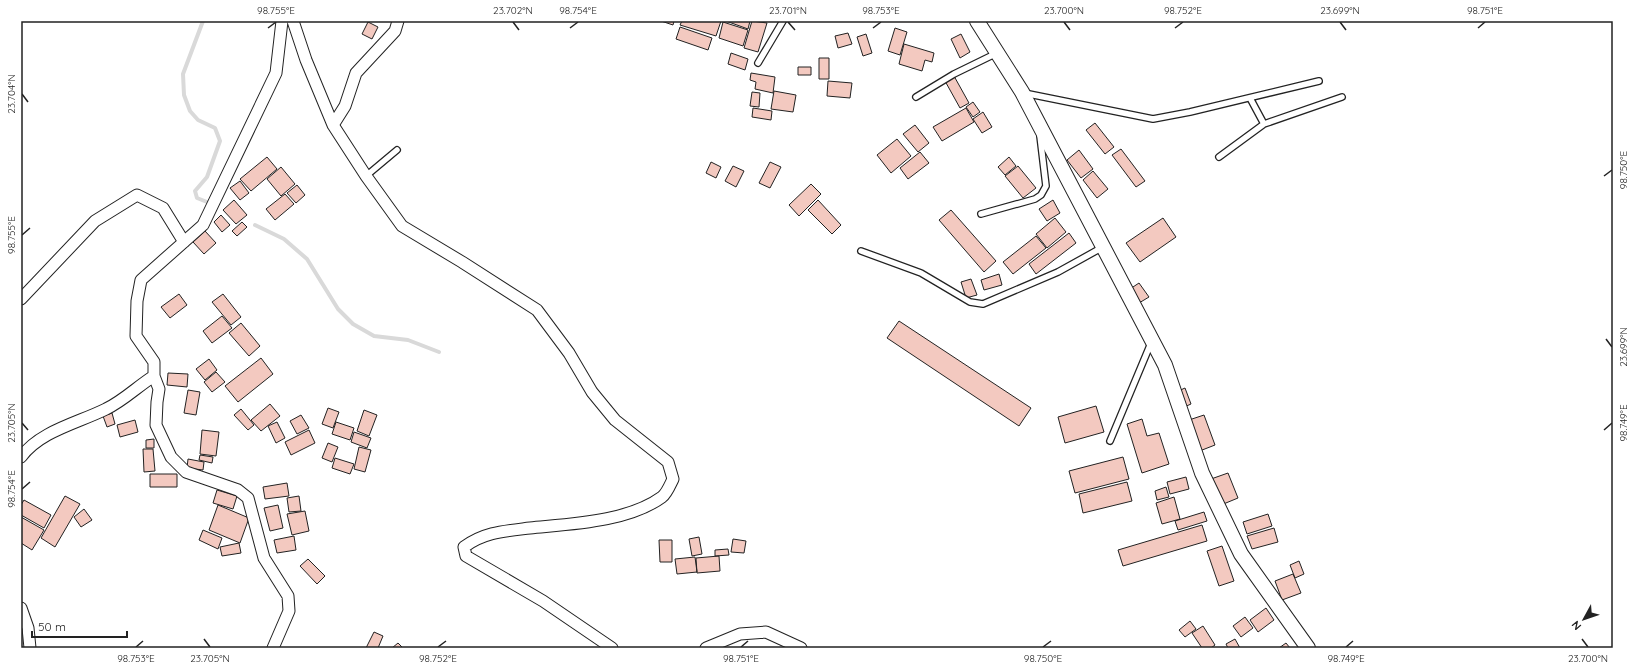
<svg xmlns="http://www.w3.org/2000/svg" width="1634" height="669" font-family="Quicksand,sans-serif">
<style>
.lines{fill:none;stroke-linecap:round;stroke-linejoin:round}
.stream{stroke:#d9d9d9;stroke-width:4}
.building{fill:#f3c9c0;stroke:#222}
.service-casing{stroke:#222;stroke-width:8}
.minor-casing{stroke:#222;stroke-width:13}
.tertiary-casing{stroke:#222;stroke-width:16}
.service{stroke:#fff;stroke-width:5.5}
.minor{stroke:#fff;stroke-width:11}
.tertiary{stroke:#fff;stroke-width:14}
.ticks{fill:none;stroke:#222;stroke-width:1.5}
.neatline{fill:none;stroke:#222;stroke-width:1.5}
.ticks-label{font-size:10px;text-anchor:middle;fill:#222}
</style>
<rect width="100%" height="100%" fill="#fff"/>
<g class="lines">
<!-- stream -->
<path class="stream" d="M203,21L183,74L184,95L190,111L198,120L215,128L220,141L207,177L195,191L197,198L207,202
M255,225L284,239L307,259L338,309L353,324L374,336L408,340L439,352"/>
</g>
<!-- building -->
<path class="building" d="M661,21H674L673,25Z
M682,21H721L716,36L680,25Z
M726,21H750L748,29Z
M752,21L767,23L758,52L744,48Z
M368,22L378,27L372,39L362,34Z
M723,22L748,30L743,46L719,38Z
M680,27L712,38L708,50L676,39Z
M895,28L907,32L900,55L888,51Z
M848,33L852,44L838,48L835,36Z
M866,34L872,53L863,56L857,37Z
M961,34L970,52L960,58L951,39Z
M904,44L934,53L932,62L925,60L922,71L899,64Z
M731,53L748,59L745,70L728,64Z
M819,58H829V79H819Z
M798,67H811V75H798Z
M751,73L775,77L773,93L755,89L756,82L750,80Z
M954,76L969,103L960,108L945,81Z
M828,81L852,83L850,98L827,96Z
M774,91L796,95L793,112L771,109Z
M752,92L760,93L759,107L750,106Z
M973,102L980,112L973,117L966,107Z
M753,108L772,111L771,120L752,117Z
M966,108L974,122L942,141L933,127Z
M983,112L992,127L982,133L973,119Z
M1095,123L1114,147L1105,154L1086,130Z
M915,125L929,143L918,152L903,134Z
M897,139L911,156L891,173L877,155Z
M1121,149L1145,181L1136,187L1112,155Z
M1079,150L1093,169L1081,178L1067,160Z
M920,152L929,163L908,179L900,168Z
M267,157L277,169L251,191L240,179Z
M1009,157L1016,166L1005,175L998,167Z
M711,162L721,167L716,178L706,173Z
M770,162L781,167L770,188L759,183Z
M733,166L744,171L736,187L725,181Z
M1018,166L1036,188L1023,198L1005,176Z
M281,167L295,184L281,196L267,179Z
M1093,171L1108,189L1097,198L1083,180Z
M240,181L249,193L240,200L230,188Z
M811,184L821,194L799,216L789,205Z
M297,185L305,195L296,203L287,193Z
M285,194L294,204L275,220L266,209Z
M234,200L247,215L236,224L223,210Z
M818,200L841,225L832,234L808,210Z
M1053,200L1060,213L1047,221L1039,209Z
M951,210L996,261L984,272L939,220Z
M221,215L230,225L222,232L214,222Z
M1055,218L1066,232L1047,248L1036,234Z
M1163,218L1176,237L1140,262L1126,243Z
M242,222L247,227L237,236L232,231Z
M205,231L216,243L204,254L193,242Z
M1069,233L1076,243L1036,274L1029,264Z
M1036,236L1046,248L1013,274L1003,262Z
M999,274L1002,285L984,290L981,280Z
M971,279L977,295L966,298L961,282Z
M1139,283L1149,297L1139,303L1130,289Z
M179,294L187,305L170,318L161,307Z
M223,294L241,317L231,325L212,302Z
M222,316L232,328L212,343L203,331Z
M899,321L1031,408L1019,426L887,338Z
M241,323L260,346L249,356L229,333Z
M261,358L273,374L238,402L225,386Z
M209,359L217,370L205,380L196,369Z
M216,372L225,382L212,392L204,382Z
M168,373L188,374L187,387L167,385Z
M1185,388L1191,404L1182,408L1176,392Z
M188,390L200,392L196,415L184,413Z
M270,404L280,416L261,431L251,420Z
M1096,406L1104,432L1065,443L1058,417Z
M328,408L339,412L333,428L322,424Z
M241,409L254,425L248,430L234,415Z
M364,410L377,415L369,436L357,431Z
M112,413L115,424L107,427L103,416Z
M301,415L309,428L297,434L290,421Z
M1204,415L1215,445L1197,452L1186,421Z
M1142,419L1147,436L1159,433L1169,464L1142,473L1127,424Z
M135,420L138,432L120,437L117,425Z
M277,422L285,438L276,443L268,426Z
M336,422L354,428L350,440L332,434Z
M202,430L219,432L216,456L200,454Z
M309,430L315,443L291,455L285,442Z
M354,432L371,438L367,448L351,442Z
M154,439V448H146V440Z
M328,443L338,447L332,462L322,458Z
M359,447L371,450L365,472L354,469Z
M143,449H153L155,471L144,472Z
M200,455L213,457L212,463L199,460Z
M1123,457L1129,479L1075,493L1069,471Z
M335,458L354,464L350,474L332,468Z
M188,459L204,462L203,470L187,468Z
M1228,473L1238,498L1221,505L1211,479Z
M150,474H177V487H150Z
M1186,477L1189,489L1170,494L1167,482Z
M1127,482L1132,501L1083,513L1079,494Z
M287,483L289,496L265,499L263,487Z
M1166,487L1169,497L1157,500L1155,491Z
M217,490L237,496L233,509L213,503Z
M65,496L80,504L55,547L41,538Z
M299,496L301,511L289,512L287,498Z
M1174,497L1180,519L1162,524L1156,503Z
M24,500L51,515L44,528L21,515V505Z
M218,505L249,518L240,543L209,530Z
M278,505L283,528L270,531L264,508Z
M84,509L92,520L81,527L74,517Z
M305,511L309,531L292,535L287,514Z
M1204,512L1207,521L1178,530L1175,521Z
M1268,514L1272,526L1247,534L1243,522Z
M21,517L44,530L32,550L21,543Z
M1202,525L1207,541L1123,566L1118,550Z
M1274,528L1278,542L1252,549L1247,536Z
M203,530L222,538L218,549L199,540Z
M294,536L296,550L277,553L274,540Z
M699,537L702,554L692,556L689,539Z
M733,539L746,541L744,553L731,552Z
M659,540H672V562H660Z
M239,543L241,553L222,556L220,547Z
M1222,546L1234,581L1219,586L1207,551Z
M728,549L729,555L715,556V550Z
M719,556L720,571L697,573L696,558Z
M695,557L697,572L677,574L675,559Z
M308,559L325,576L317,584L300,566Z
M1299,561L1304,574L1295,578L1290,565Z
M1293,574L1301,593L1282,600L1275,581Z
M1266,608L1274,620L1258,632L1250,620Z
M1245,617L1253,628L1241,637L1233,626Z
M1190,621L1196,629L1185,637L1179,630Z
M1203,626L1215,645L1211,648H1202L1192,633Z
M374,632L383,636L378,648H366Z
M1235,639L1240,648H1228L1226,644Z
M398,643L403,648H392Z
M1286,643L1290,648H1279Z"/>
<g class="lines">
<!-- service casing -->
<g class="service-casing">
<path id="service" d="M758,63L783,21
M1024,93L1153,119L1190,112L1319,81
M916,97L954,74L997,53
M1250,98L1264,124
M1219,157L1264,124L1342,97
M366,176L397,150
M981,214L1035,199L1041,195L1046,186L1040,136
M861,251L921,273L970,302L983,304L1058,272L1103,247
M1110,441L1151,343"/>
</g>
<!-- minor casing -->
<g class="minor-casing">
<path id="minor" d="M293,21L306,60L333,125L366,176L402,226L462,262L537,310L569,353L592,392L615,420L668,462L673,479C670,485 667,493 662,497C628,522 570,524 530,528C505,531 484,532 464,547L466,556L543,601L612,648
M333,125L345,106L356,73L395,31L398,21
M21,299L95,221L137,195L163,208L184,242
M154,376L159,389L157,402L156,425L171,457L186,472L238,490L248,498L264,558L288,596L289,611L273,648
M21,457C40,431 78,423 106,409C123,401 138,386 154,376V362L136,336L137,301L141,280L203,225L276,73L282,21
M21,608L28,628L30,648
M706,648L740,634L766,632L801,648"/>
</g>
<!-- tertiary casing -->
<g class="tertiary-casing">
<path id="tertiary" d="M977,21L1022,92L1165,365L1202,473L1241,554L1308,648"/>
</g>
<!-- service -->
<use href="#service" class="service"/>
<!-- minor -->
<use href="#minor" class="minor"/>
<!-- tertiary -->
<use href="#tertiary" class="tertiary"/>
</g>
<!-- ticks -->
<path class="ticks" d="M513,22L519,30M788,22L795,30M1064,22L1070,30M1340,22L1346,30M268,28L276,22M570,28L578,22M873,28L881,22M1175,28L1183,22M1478,28L1485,22M22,94L28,102M1604,176L1612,170M22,235L30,228M1606,339L1612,347M22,423L28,430M1604,430L1612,423M22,489L30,482M204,639L210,647M1582,639L1588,647M136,647L143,641M438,647L446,641M741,647L748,641M1043,647L1051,641M1346,647L1353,641"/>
<!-- border -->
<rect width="1634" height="669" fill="none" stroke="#ffffff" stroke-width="44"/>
<!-- north arrow -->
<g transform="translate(1584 619) rotate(230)" stroke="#ffffff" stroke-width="3" paint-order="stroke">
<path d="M0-3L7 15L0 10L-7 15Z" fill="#222222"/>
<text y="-6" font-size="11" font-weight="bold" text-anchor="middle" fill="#222222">N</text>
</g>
<!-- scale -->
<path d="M32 631v6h95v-6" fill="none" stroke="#222222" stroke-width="2"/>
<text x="38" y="631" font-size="12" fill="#222222" stroke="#ffffff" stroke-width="3" paint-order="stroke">50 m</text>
<rect x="22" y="22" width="1590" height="625" class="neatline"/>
<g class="ticks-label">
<text x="276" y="14">98.755°E</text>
<text x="513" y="14">23.702°N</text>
<text x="578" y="14">98.754°E</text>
<text x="788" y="14">23.701°N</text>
<text x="881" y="14">98.753°E</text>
<text x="1064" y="14">23.700°N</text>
<text x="1183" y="14">98.752°E</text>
<text x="1340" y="14">23.699°N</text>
<text x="1485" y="14">98.751°E</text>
<text transform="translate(11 94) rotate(-90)" y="4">23.704°N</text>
<text transform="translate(1623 170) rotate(-90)" y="4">98.750°E</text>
<text transform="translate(11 235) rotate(-90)" y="4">98.755°E</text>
<text transform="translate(1623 347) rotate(-90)" y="4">23.699°N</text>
<text transform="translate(11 423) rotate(-90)" y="4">23.705°N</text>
<text transform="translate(1623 423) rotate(-90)" y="4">98.749°E</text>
<text transform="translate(11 489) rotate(-90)" y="4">98.754°E</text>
<text x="136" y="662">98.753°E</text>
<text x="210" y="662">23.705°N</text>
<text x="438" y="662">98.752°E</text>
<text x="741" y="662">98.751°E</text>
<text x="1043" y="662">98.750°E</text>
<text x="1346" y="662">98.749°E</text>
<text x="1588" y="662">23.700°N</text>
</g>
</svg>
